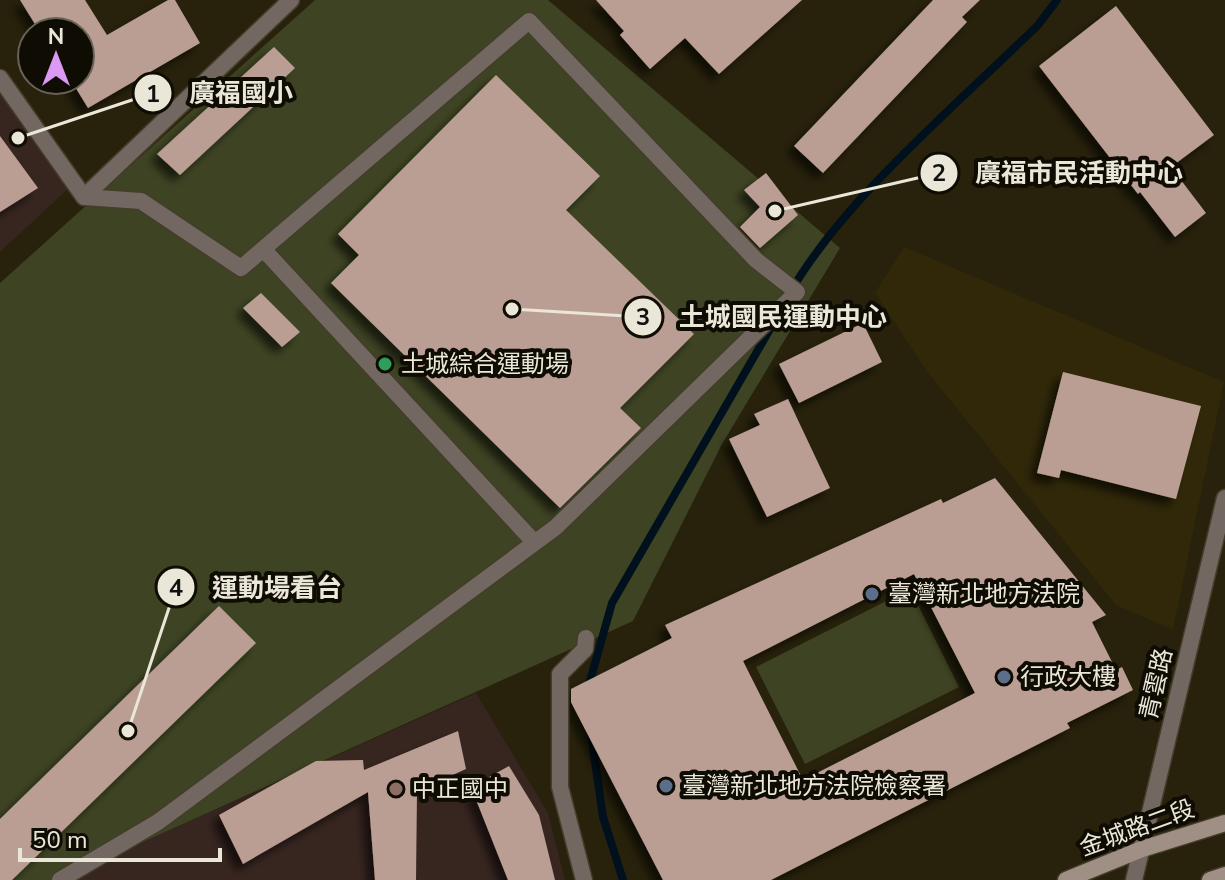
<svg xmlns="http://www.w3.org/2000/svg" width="1225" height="880" font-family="'Nunito Sans','Noto Sans TC',sans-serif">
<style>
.built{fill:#302809}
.education{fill:#372520}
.green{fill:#3e4423}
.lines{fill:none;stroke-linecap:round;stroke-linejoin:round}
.stream{stroke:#00111d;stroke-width:8}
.building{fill:#bb9e93;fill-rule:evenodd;filter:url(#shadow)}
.pedestrian-casing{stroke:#433d29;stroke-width:19}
.minor-casing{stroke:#433d29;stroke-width:19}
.tertiary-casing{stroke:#433d29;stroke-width:19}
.secondary-casing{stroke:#433d29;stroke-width:19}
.pedestrian{stroke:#726861;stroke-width:16}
.minor{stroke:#726861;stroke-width:16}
.tertiary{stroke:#726861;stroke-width:16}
.secondary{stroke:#a08f84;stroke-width:16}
.leisure-dot{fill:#2e9e5b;stroke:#0f0c04;stroke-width:3}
.service-dot{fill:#5c6f8a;stroke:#0f0c04;stroke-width:3}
.education-dot{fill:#8d6e63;stroke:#0f0c04;stroke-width:3}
.labels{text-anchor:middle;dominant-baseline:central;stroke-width:8;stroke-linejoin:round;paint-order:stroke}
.poi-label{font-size:24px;fill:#eae6d8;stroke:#0f0c04;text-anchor:start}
.street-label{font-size:24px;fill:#eae6d8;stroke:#0f0c04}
.leader{fill:none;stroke:#eae6d8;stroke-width:3}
.callout-dot{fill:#eae6d8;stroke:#0f0c04;stroke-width:3}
.mark-label{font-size:24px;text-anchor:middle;font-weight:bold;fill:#111}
.callout-label{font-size:26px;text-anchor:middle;font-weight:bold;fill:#eae6d8;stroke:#0f0c04;stroke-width:8;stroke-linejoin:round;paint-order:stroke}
</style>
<defs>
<filter id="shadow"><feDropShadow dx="-7" dy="7" stdDeviation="4" flood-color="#0009"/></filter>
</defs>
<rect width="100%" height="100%" fill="#28220c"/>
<!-- built -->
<path class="built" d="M904,247L1224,382L1173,630L1116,605L929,374L875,293Z"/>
<!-- education -->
<path class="education" d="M0,89L70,187L0,252Z
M476,693L548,813L565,880H76L143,842Z"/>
<!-- green -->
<path class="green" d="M315,0H548L840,248L722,444L633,621L143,842L76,880H0V283Z
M910,589L959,687L805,764L756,667Z"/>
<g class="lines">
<!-- stream -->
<path class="stream" d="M791,291C845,198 960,102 1038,25L1057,0
M588,688L612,603L773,324
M591,733L603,817L623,880"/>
</g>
<!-- building -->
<path class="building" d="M20,0H85L107,35L168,0H175L200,43L88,108L71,80H80V32H40Z
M596,0H802L719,74L685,38L650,69L620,35L624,31Z
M933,0H980L962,17L967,22L823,173L794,146Z
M1116,6L1214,135L1171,167L1206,213L1175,237L1140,192L1138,194L1039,66Z
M274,47L295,68L180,175L157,154Z
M496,75L600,176L566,210L694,334L620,408L641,428L560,508L331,283L359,255L338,234Z
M0,136L38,188L0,212Z
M766,173L798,215L760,248L740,227L760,207L744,190Z
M261,293L300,332L282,347L243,308Z
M863,323L882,362L799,403L779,364Z
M1063,372L1201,406L1176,499L1061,470L1059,478L1037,473Z
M788,399L830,488L767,517L729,439L760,425L754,414Z
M995,478L1106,615L1092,622L1116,670L1122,667L1133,690L1067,723L1070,728L771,880H663L571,702V689L672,638L665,625L941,499L943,503ZM914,574L975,693L803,780L743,661Z
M219,606L256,643L12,880H0V819Z
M458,731L466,769L417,791L416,880H375L368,792L243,864L219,815L316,761L363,760L364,770Z
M509,766L539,815L555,880H508L471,787Z"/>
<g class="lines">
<!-- pedestrian casing -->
<g class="pedestrian-casing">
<path id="pedestrian" d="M0,78L84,197
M84,197L291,0
M264,250L534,542
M60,880L158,822L556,527L797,292L756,260L529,21L241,268L141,201L84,197"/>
</g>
<!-- minor casing -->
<g class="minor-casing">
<path id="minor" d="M584,880L560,787V674L585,649L586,638"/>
</g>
<!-- tertiary casing -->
<g class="tertiary-casing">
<path id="tertiary" d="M1134,880L1225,498"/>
</g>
<!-- secondary casing -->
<g class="secondary-casing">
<path id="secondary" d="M1066,880L1142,849L1225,823
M1210,880L1225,875"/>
</g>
<!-- pedestrian -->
<use href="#pedestrian" class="pedestrian"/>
<!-- minor -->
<use href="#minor" class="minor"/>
<!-- tertiary -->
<use href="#tertiary" class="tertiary"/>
<!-- secondary -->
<use href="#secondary" class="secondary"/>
</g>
<!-- markers -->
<circle class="leisure-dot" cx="385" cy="364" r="8"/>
<g class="service-dot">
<circle cx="872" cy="594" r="8"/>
<circle cx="1004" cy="677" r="8"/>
<circle cx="666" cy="786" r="8"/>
</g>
<circle class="education-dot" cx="396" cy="789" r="8"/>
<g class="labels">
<!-- poi labels -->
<g class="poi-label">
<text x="401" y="364">土城綜合運動場</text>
<text x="888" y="594">臺灣新北地方法院</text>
<text x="1020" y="677">行政大樓</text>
<text x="682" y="786">臺灣新北地方法院檢察署</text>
<text x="412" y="789">中正國中</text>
</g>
<!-- street labels -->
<g class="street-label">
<text transform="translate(1156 684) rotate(-77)">青雲路</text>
<text transform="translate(1137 828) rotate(-20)">金城路二段</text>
</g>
</g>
<!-- callouts -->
<path class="leader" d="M18 138L153 93M775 211L939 173M512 309L643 317M128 731L176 587"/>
<g class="callout-dot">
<circle cx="18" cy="138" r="8"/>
<circle cx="775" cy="211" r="8"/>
<circle cx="512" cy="309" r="8"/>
<circle cx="128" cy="731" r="8"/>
<circle cx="153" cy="93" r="20"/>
<circle cx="939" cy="173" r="20"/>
<circle cx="643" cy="317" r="20"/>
<circle cx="176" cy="587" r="20"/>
</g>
<g class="mark-label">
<text x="153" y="102">1</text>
<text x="939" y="181">2</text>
<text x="643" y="325">3</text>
<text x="176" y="596">4</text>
</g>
<g class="callout-label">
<text x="241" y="102">廣福國小</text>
<text x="1079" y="182">廣福市民活動中心</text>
<text x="783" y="326">土城國民運動中心</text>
<text x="277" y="597">運動場看台</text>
</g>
<!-- north arrow -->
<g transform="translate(56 56)"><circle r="38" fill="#0f0c04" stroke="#676359" stroke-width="2"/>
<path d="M0-6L14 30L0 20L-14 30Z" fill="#db99f5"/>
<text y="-12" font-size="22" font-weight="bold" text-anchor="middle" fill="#eae6d8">N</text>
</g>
<!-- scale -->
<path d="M20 848v12h200v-12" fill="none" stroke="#eae6d8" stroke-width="4"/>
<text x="32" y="848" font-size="24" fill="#eae6d8" stroke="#0f0c04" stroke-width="6" paint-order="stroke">50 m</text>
</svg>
